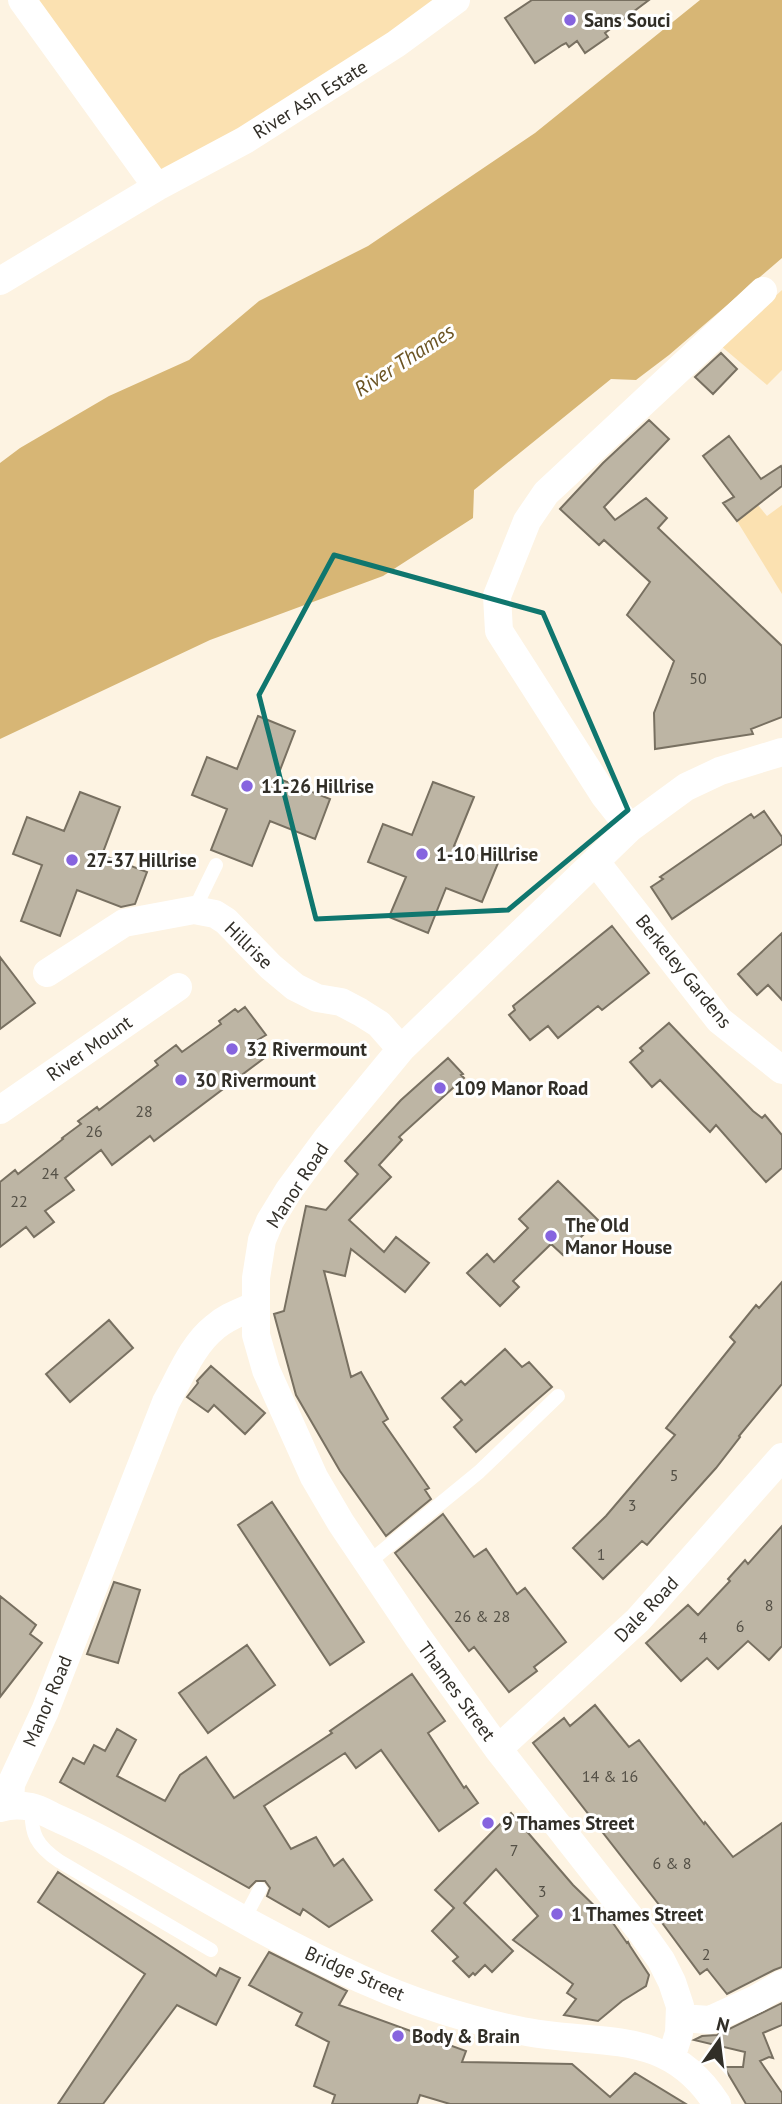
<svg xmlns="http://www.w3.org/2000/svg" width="782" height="2104" font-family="'PT Sans',sans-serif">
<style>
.green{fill:#fbe1b1}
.water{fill:#d7b675}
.building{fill:#bdb5a4;stroke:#787061;stroke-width:2}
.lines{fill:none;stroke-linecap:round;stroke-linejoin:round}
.lane{stroke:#fff;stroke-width:14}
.street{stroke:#fff;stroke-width:28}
.marked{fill:none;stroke:#0f766e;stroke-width:5;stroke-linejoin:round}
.poi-dot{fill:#8664df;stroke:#fff;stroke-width:2.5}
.labels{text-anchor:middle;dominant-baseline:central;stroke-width:6;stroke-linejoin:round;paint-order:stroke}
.number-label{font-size:16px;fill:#545046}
.poi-label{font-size:19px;font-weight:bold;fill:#312e27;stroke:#fff;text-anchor:start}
.street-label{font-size:19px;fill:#312e27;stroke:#fff}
.water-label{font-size:21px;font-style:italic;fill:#6b5423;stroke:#fff}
</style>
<rect width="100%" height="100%" fill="#fdf3e2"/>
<!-- green -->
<path class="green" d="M22,0H456L157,187Z
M782,290V370L767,385L721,346Z
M758,505L767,516L782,505V594L737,521Z"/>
<!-- water -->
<path class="water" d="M700,0H782V258L669,355L636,380L611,379L474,490L473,518L383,576L210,640L0,739V463L20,448L109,396L189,360L259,301L368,246L535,133Z"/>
<!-- building -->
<path class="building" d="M532,0H649L605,33L608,37L585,53L577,41L569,47L566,43L562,45L535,63L505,18Z
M721,353L737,369L713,394L695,377Z
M649,420L669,439L604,507L615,520L646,498L667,518L658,528L782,646V717L751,729L753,734L655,749L654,713L674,661L627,615L650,582L604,540L599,545L560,509L603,463Z
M729,436L761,479L781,466L782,468V486L737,521L723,503L734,497L703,456Z
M258,716L295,731L277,778L330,799L315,839L270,821L252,866L211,850L227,809L192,795L207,757L237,769Z
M433,782L474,797L454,846L498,863L482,902L446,888L428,933L389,917L406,877L368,862L383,824L412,835Z
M80,792L120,807L102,855L147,872L135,904L121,907L77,890L60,936L21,921L42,865L13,854L27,817L64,831Z
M764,811L782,837V844L672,919L651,887L663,879L660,877L751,814L754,818Z
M612,926L649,973L602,1010L598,1006L558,1038L548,1026L530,1040L509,1015L515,1010L513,1006Z
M782,933V1000L768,985L757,995L738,974Z
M0,957L35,1003L0,1029Z
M245,1007L266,1035L256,1041L267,1056L154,1141L150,1136L112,1165L101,1150L65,1178L74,1190L45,1211L54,1222L34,1237L26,1227L0,1247V1182L15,1170L18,1174L63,1139L62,1138L81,1124L78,1121L97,1107L99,1110L158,1065L155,1061L176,1045L182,1052L221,1024L219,1021L235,1009L238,1012Z
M669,1023L753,1111L762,1118L765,1115L782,1135V1168L766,1182L716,1125L710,1132L660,1080L652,1087L630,1062L643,1051L640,1048Z
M448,1058L463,1074L461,1075L464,1078L399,1137L402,1140L379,1165L391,1177L349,1220L384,1252L396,1237L429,1263L405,1292L351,1249L345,1276L324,1271L351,1377L361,1372L388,1419L383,1422L429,1488L425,1490L431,1499L386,1536L340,1471L296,1395L274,1314L284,1311L306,1206L326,1210L358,1174L345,1161L401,1100Z
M558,1181L598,1220L563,1255L551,1244L513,1281L519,1287L500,1306L467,1273L487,1254L494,1262L528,1228L519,1219Z
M782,1282V1384L739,1436L740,1437L716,1468L647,1545L642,1541L603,1579L573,1548L606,1516L675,1435L666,1428L735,1342L730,1337L756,1305L759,1308Z
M109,1320L133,1348L70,1402L46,1374Z
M505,1349L522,1367L529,1362L552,1387L476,1452L454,1427L462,1420L442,1398L461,1381L465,1385Z
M211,1366L265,1413L245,1434L214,1405L208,1412L187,1397L198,1383L197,1381Z
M272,1502L364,1642L330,1665L238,1525Z
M443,1514L474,1557L486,1549L517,1594L525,1588L566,1642L534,1667L537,1671L509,1692L474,1647L469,1651L395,1553Z
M782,1526V1646L769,1660L748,1641L718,1669L707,1658L681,1681L646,1643L688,1605L698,1615L730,1581L728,1579L745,1560L748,1564Z
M114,1582L140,1590L118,1663L87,1654Z
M0,1596L36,1625L30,1634L42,1643L0,1697Z
M247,1645L275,1685L208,1733L179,1693Z
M412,1674L445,1721L428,1733L464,1788L466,1786L478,1803L439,1831L381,1750L356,1768L345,1753L264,1806L291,1849L316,1837L334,1866L343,1859L372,1900L329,1927L303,1909L300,1915L267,1896L270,1888L265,1881H256L249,1888L60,1782L73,1758L84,1764L94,1745L105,1751L117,1729L136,1740L117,1776L165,1801L180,1775L206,1757L234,1798L332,1733L330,1731Z
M595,1705L629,1747L639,1740L704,1824L705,1822L733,1857L782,1823V1967L774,1970L727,1994L707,1969L700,1974L660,1920L667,1915L533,1743L564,1718L570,1726Z
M511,1813L573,1885L606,1917L608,1916L627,1943L628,1942L630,1946L649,1975L646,1986L622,2001L598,2021L564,2015L576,1999L567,1993L573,1984L513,1940L538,1916L496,1869L464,1903L513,1951L492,1972L485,1965L475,1975L473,1973L469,1977L453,1961L458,1957L432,1931L454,1908L435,1890Z
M58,1872L216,1976L220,1968L240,1978L216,2025L177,2005L103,2104H58L145,1974L38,1902Z
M269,1952L347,1991L339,2005L466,2051L462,2062L572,2064L610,2097L635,2073L686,2104H450L420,2095L417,2104H332L335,2095L314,2086L329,2042L296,2025L302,2013L249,1985Z
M782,2003V2025L763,2033L773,2058L769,2057L760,2061L782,2093V2104H746L724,2067H743L745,2052L694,2040L702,2036L717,2035Z"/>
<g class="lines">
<!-- lane -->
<path class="lane" d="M194,910L216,865
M369,1562L479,1472L558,1396
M32,1807C30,1834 37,1846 59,1861L211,1950
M244,1919L260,1889"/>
<!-- street -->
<path class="street" d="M22,0L157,187
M0,281L157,187L245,140L396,44L456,0
M630,828L604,795L499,631L497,596L527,521L546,493L763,291
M596,862L719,1020L782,1070
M47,973L124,923L194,910L215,914L226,921L271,967L295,987L317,998L341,1002L360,1012L379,1024L401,1049
M0,1110L178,987
M498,1749L638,1620L782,1457
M10,1805L11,1784L45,1711L166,1402C180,1377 192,1345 215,1327C226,1317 241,1312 254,1306
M0,1808C10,1805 21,1805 31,1807C41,1809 51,1816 61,1820C93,1834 124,1851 155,1869C222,1908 290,1947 361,1979C410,2001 465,2019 517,2030C597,2048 666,2024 717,2104
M680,2018L710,2020L756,1999L782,1984
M671,2058L679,2033L680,2006L672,1982L661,1960L639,1929L498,1749L417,1636L341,1523L314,1477L266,1370L256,1335V1278L262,1240L270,1221L289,1190L326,1140L401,1049L630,828L686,787L720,771L782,752"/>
</g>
<!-- marked area -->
<path class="marked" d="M334,555L543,613L628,810L508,910L316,919L259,695Z"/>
<!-- markers -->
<g class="poi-dot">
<circle cx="570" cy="20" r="7"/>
<circle cx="247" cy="786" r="7"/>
<circle cx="422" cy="854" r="7"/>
<circle cx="72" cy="860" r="7"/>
<circle cx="232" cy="1049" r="7"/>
<circle cx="181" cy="1080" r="7"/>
<circle cx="440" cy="1088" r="7"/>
<circle cx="551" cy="1236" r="7"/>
<circle cx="488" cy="1823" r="7"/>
<circle cx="557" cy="1914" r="7"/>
<circle cx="398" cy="2036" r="7"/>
</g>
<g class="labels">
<!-- number labels -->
<g class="number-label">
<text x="698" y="678">50</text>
<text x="144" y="1111">28</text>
<text x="94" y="1131">26</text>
<text x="50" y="1173">24</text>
<text x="19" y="1201">22</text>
<text x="674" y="1475">5</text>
<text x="632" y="1505">3</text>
<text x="601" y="1554">1</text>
<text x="769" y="1605">8</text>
<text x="482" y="1616">26 &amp; 28</text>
<text x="740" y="1626">6</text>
<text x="703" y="1637">4</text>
<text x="610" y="1776">14 &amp; 16</text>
<text x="514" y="1850">7</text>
<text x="672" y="1863">6 &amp; 8</text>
<text x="542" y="1891">3</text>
<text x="706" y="1954">2</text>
</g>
<!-- poi labels -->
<g class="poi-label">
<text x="584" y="20">Sans Souci</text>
<text x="261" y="786">11-26 Hillrise</text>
<text x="436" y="854">1-10 Hillrise</text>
<text x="86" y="860">27-37 Hillrise</text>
<text x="246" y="1049">32 Rivermount</text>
<text x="195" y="1080">30 Rivermount</text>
<text x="454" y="1088">109 Manor Road</text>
<text x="565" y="1225">The Old<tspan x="565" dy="22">Manor House</tspan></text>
<text x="502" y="1823">9 Thames Street</text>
<text x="571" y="1914">1 Thames Street</text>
<text x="412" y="2036">Body &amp; Brain</text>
</g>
<!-- street labels -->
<g class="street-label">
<text transform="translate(310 99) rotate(-32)">River Ash Estate</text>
<text transform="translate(249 945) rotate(44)">Hillrise</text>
<text transform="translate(684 971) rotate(51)">Berkeley Gardens</text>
<text transform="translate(89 1048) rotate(-35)">River Mount</text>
<text transform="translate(297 1185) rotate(-57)">Manor Road</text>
<text transform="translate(646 1609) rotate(-46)">Dale Road</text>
<text transform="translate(457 1691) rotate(54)">Thames Street</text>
<text transform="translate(47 1701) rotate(-67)">Manor Road</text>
<text transform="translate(355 1973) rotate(24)">Bridge Street</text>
</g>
<!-- water labels -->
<g class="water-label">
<text transform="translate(404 360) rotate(-33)">River Thames</text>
</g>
</g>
<!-- north arrow -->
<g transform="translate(719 2041) rotate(14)" stroke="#ffffff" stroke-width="5" paint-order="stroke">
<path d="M0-5L12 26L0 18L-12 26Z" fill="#312e27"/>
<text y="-10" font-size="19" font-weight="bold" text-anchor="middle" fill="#312e27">N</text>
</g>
</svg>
